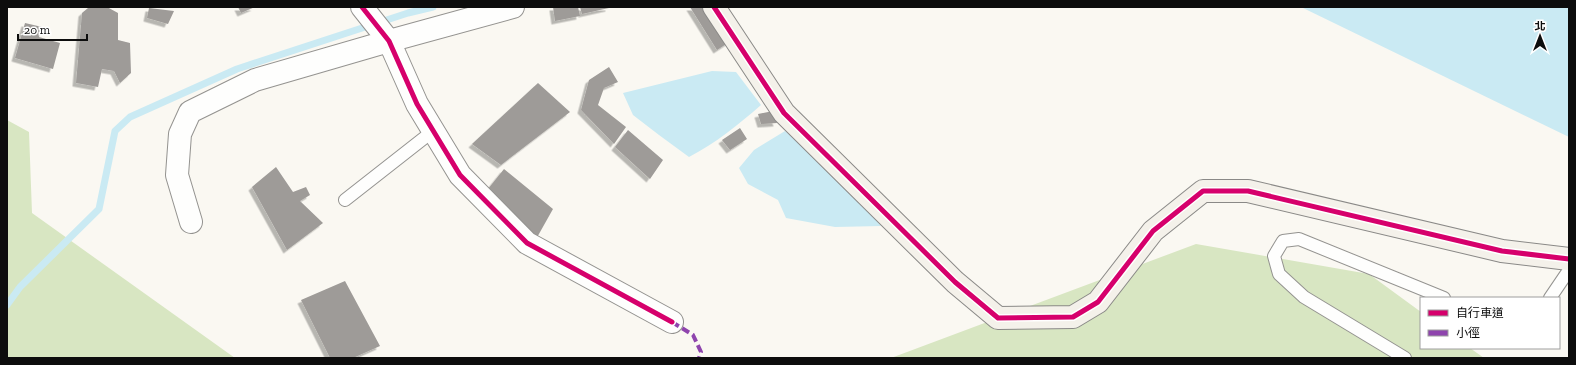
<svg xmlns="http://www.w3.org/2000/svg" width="1576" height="365" font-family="'Zilla Slab','Noto Sans TC',serif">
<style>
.forest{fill:#d8e6c2}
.water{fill:#caeaf3}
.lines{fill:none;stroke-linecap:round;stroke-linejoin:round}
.stream{stroke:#caeaf3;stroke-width:7}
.building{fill:#9e9b98;filter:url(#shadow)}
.lane-casing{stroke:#949390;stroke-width:14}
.street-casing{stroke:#949390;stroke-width:24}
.secondary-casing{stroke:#8a8987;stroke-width:24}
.lane{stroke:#fefefd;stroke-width:12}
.street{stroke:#fefefd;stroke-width:22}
.secondary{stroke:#f4f1ea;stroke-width:22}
.quiet{stroke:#8e44ad;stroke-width:4;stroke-dasharray:8 4;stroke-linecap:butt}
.cycleway-casing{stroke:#fff;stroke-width:8}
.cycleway{stroke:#d6006c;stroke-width:5}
</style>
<defs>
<filter id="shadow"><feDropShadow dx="-3.5" dy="3.5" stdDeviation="0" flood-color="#0004"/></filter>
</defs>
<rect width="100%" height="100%" fill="#faf8f2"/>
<!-- forest -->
<path class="forest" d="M7,120L29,132L32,213L235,358H7Z
M1196,244L1369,274L1421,312V348H1470L1484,358H891Z"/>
<!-- water -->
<path class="water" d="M1301,7H1569V137Z
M712,71L736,72L761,105C738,125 716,143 689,157L659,135L633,115L623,93Z
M785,131L818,159L856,196L881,226L835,227L786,218L778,200L748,184L739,168L754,150Z"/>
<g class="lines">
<!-- stream -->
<path class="stream" d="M7,305L20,287L99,209L115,131L130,117L237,69L408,13L433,7"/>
</g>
<!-- building -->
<path class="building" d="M103,7H107L118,13V40L130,43L131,73L120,83L114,71L102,69L98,87L76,83L82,13L88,8Z
M238,7H255L241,13Z
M553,7H578L580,16L555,21Z
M580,7H609V8L582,14Z
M690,7H712L734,39L717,50Z
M149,8L174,11L168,24L147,18Z
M25,23L42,27L39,37L60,43L53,69L15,58Z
M609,67L618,82L604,88L598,105L626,127L614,144L581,110L589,80Z
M538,83L570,112L501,165L472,144Z
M773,111L777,123L761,124L758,114Z
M740,128L747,139L730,150L722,140Z
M628,130L663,160L650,179L615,147Z
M276,167L293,192L306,187L310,195L300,201L323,223L287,250L252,187Z
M504,169L553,209L535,241L484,194Z
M345,281L380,346L353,358H330L301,300Z"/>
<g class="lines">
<!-- lane casing -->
<g class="lane-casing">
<path id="lane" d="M345,200L433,131
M1550,298L1569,270
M1405,358L1304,297L1279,274L1274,256L1283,241L1299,239L1444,298"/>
</g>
<!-- street casing -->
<g class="street-casing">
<path id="street" d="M362,7L389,41L417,104L460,175L527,243L672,322
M191,222L177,175L180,134L190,112L255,80L389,41L513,7"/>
</g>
<!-- secondary casing -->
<g class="secondary-casing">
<path id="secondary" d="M714,7L784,113L955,282L998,318L1073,317L1098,302L1153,231L1203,191H1248L1502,251L1569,259"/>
</g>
<!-- lane -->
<use href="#lane" class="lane"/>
<!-- street -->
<use href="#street" class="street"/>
<!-- secondary -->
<use href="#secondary" class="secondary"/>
<!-- quiet -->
<path class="quiet" d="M672,322L693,335L701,352L699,358"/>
<!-- cycleway casing -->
<g class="cycleway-casing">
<path id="cycleway" d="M362,7L389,41L417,104L460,175L527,243L672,322
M714,7L784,113L955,282L998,318L1073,317L1098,302L1153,231L1203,191H1248L1502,251L1569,259"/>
</g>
<!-- cycleway -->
<use href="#cycleway" class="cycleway"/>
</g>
<!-- border -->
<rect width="1576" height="365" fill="none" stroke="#0d0d0d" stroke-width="16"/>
<!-- legend -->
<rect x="1420" y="297" width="140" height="52" fill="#ffffff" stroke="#9e9e9e"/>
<rect x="1428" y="310" width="20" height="6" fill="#d6006c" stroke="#9e9e9e"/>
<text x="1456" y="317" font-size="12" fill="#0d0d0d">自行車道</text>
<rect x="1428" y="330" width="20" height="6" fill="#8e44ad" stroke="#9e9e9e"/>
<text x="1456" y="337" font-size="12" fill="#0d0d0d">小徑</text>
<!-- north arrow -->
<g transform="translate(1540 36)" stroke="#ffffff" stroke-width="3" paint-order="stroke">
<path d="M0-3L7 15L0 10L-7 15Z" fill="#0d0d0d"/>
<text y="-6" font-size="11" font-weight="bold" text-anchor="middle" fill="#0d0d0d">北</text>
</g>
<!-- scale -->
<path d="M18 34v6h69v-6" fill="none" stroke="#0d0d0d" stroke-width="2"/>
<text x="24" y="34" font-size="12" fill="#0d0d0d" stroke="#ffffff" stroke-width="3" paint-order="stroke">20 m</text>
</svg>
